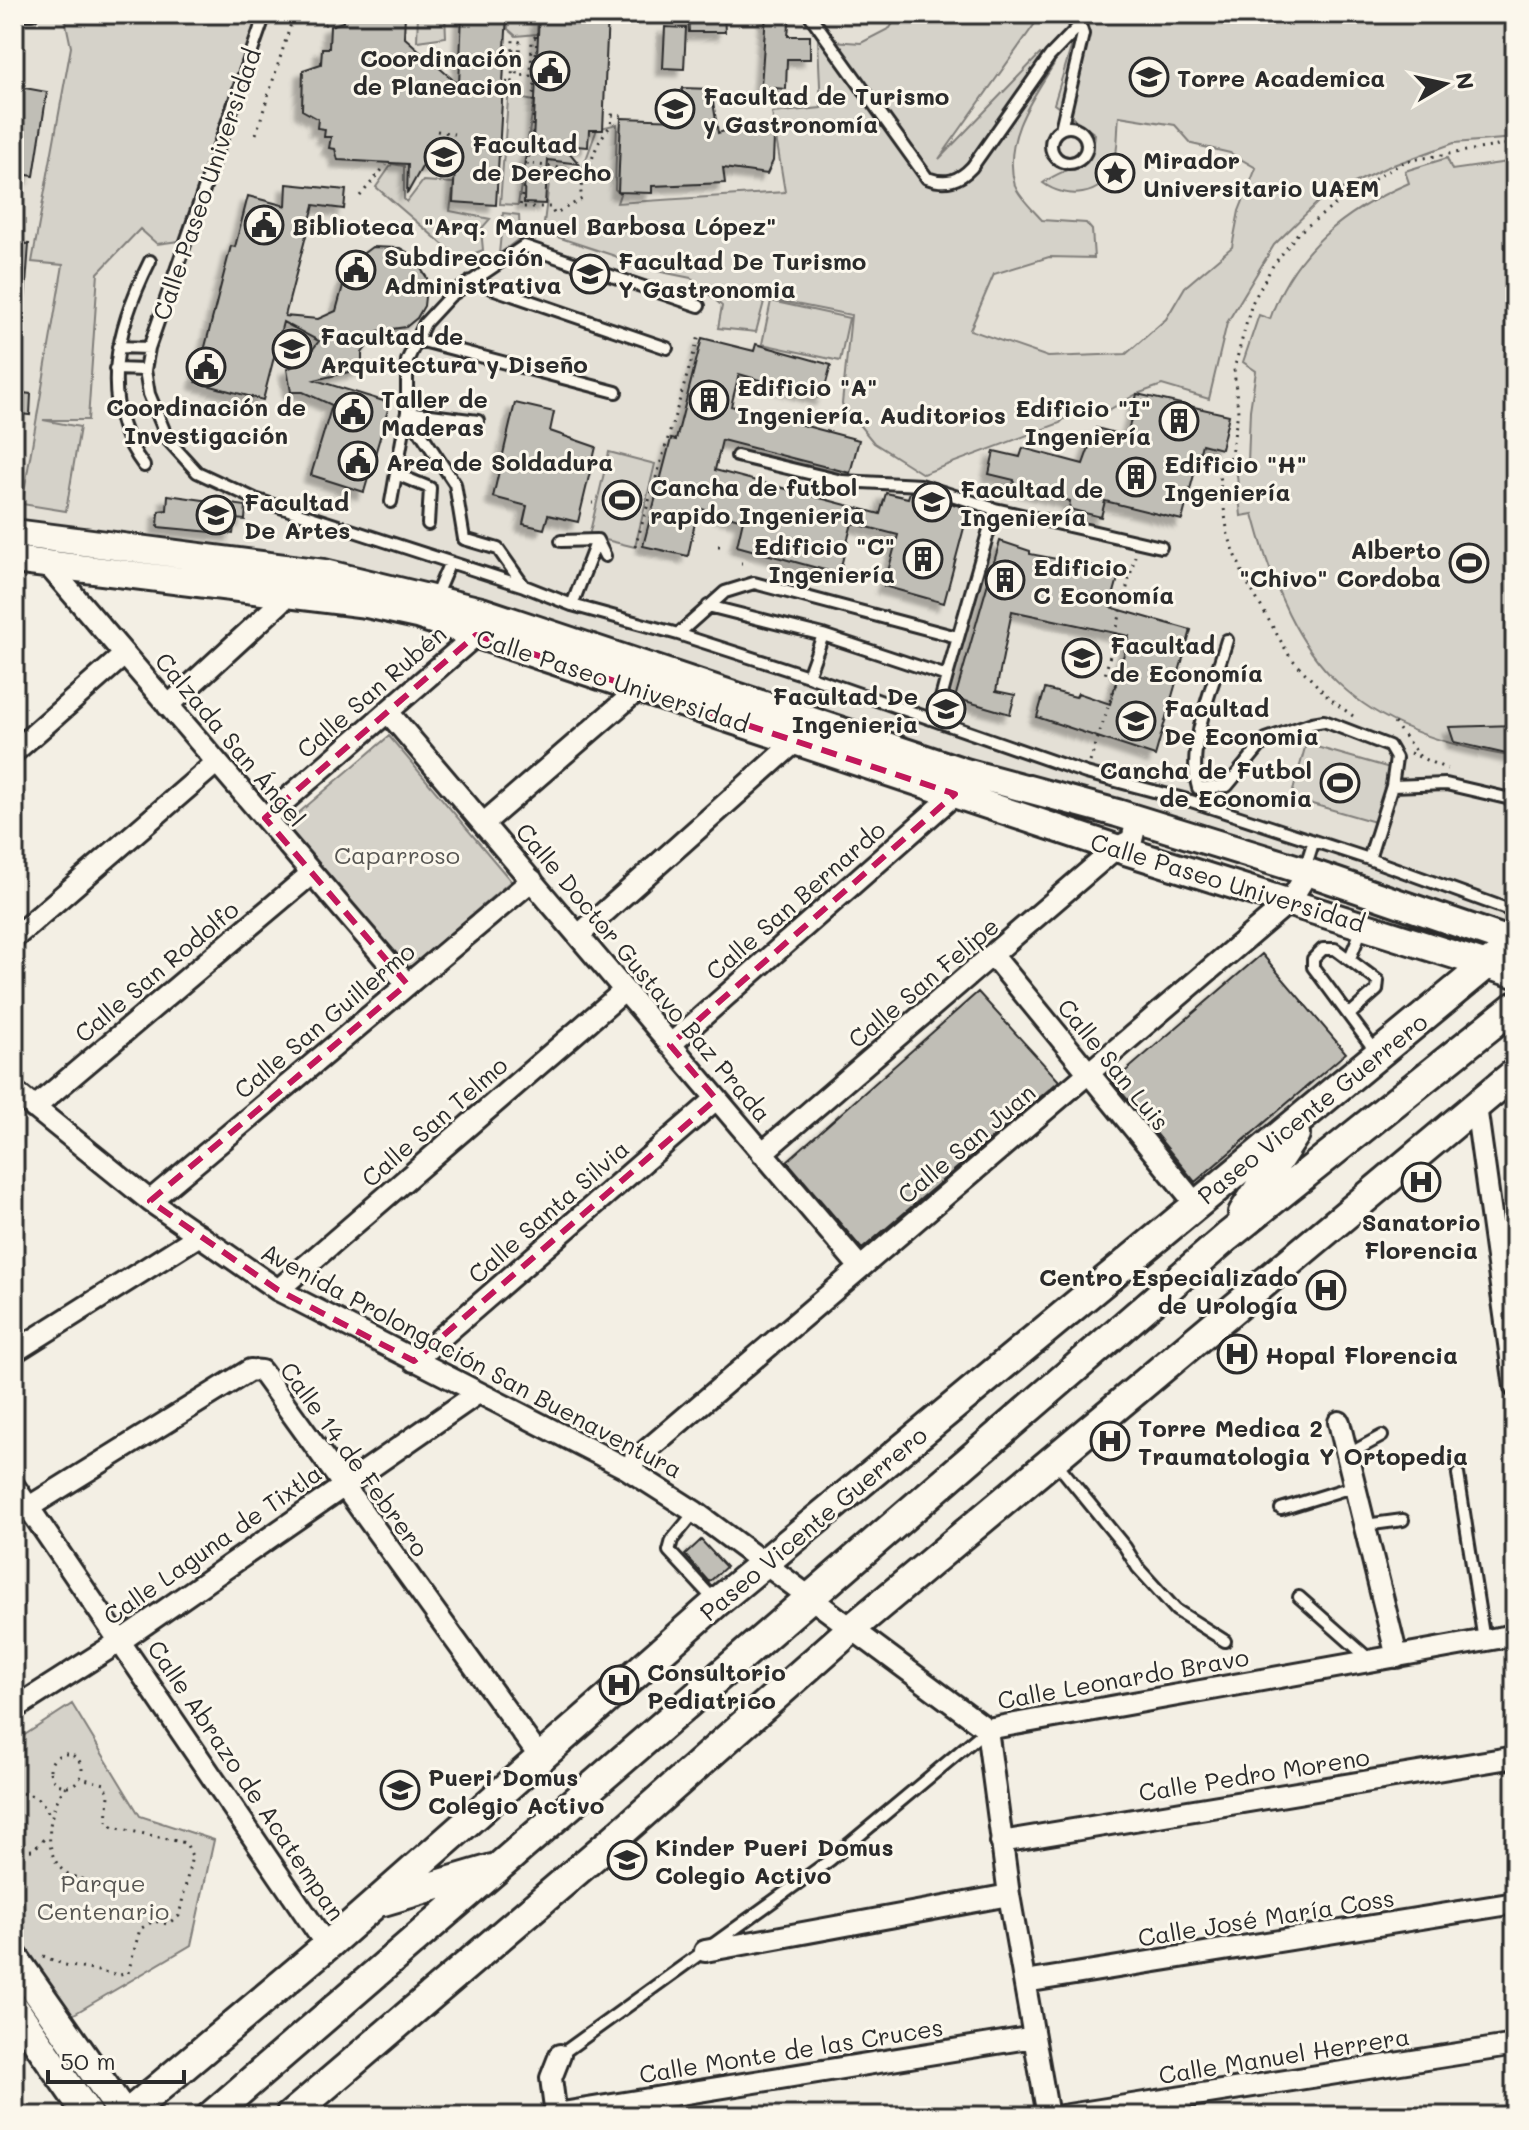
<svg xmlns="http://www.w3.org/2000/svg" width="1529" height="2130" font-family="Mali,sans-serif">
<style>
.built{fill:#e4e0d6}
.green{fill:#d5d2c9;stroke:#807e7a;stroke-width:2}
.building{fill:#c0beb6;stroke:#2b2b2b;stroke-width:2;filter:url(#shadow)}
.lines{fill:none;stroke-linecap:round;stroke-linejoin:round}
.service-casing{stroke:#2b2b2b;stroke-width:16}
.minor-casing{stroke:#2b2b2b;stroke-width:26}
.tertiary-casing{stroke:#2b2b2b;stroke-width:32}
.secondary-casing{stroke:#2b2b2b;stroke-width:34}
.path{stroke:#2b2b2b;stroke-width:3;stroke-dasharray:2 6;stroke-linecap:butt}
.service{stroke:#fbf7ec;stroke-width:10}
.minor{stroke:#fbf7ec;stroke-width:20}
.tertiary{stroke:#fbf7ec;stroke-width:26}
.secondary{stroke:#fbf7ec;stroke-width:28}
.marked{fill:none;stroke:#c2185b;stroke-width:6;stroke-dasharray:16 10;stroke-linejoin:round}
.labels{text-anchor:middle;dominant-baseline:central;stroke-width:6;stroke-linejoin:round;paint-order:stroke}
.poi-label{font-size:24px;font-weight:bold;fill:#2b2b2b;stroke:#fbf7ec;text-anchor:start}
.street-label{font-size:24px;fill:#2b2b2b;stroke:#fbf7ec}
.park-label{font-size:24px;fill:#565552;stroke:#fbf7ec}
</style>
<defs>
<filter id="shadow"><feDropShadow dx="-7" dy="7" stdDeviation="2" flood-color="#0004"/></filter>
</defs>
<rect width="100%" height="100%" fill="#f3efe4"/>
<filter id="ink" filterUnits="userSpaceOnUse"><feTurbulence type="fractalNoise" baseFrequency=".0125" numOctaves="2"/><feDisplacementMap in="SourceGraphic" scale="16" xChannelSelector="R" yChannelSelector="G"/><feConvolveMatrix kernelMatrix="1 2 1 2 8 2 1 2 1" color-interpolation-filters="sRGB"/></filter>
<g filter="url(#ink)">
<!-- built -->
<path class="built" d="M14,14H1515V896L1503,927L919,746L14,524Z"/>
<!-- green -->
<path class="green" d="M64,14H269V24L186,240L157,244L140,229L98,273L88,420H43L80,427L66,511L22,504L63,265L32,262L71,47Z
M418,14H445L446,37L417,41Z
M509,14H538L537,34L516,36L508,29Z
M899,14H1055L1039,18L939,159L1040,54L1054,64C1031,100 1002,141 1015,186C1019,197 1034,211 1042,220L1086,223L1092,230L1094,258L1049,257L994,274L970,330L1048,357L1126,354L1166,319L1185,287L1232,247L1239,211L1256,168L1230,153L1192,144L1175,125L1119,116C1117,132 1119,151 1113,167C1102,198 1066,200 1043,183C1066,165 1093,170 1095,134L1054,104L1076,31L1064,14H1515V138L1454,143L1385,168L1320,200L1274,245L1227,323L1209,399L1162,385L1137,394L1107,411L1076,407L1060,423L923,474L874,443L842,404L851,315L765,298L756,332L718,328L722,306L691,278L632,266L615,256L551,235L544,223L550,175L580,176L597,129L617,124L615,189L620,194L617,203L785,192L772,113L821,108L818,40L861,43L890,28Z
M509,87L519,91V98L534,101L518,205L500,204Z
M1447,158L1452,170L1515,161V757C1354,731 1294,669 1253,514L1241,516L1236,465L1248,463L1250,410L1256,371L1243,362L1259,315L1270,319C1293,251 1344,211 1409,183L1405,171Z
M392,164L404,166V199L407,202L423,181L454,183L450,211L490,219L481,229L483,250L460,259L376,187Z
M503,213L519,215L520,238L499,254Z
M771,301L849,318L840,361L762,344Z
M609,452L655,464L635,547L589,536Z
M389,736L511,881L405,972L282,827Z
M1306,744L1390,768L1375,822L1291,798Z
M72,1704L140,1816L214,1840L191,1945L69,2017L14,1941V1742Z"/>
<!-- building -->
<path class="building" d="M405,14L404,37L459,85L462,14H507L496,205L453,202L455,167L423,165L407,194L408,164L338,160L335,149L329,148L331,137H324L325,129L317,128L318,119L302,110L303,70L321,64L322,48H329L330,26L343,22V15Z
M539,14H608L603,130H589L588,147L563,145L579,164L548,160L545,204L524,203L525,160L533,142Z
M688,14H724L725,32H689Z
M766,14H790L788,36H810V59H787L786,89L761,87Z
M665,27L686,28L684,69L663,68Z
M14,86L47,92L34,176L14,173Z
M682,88L711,89L718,133L748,124L770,129L774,138L773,161L767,174L723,168L725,183L652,186V193L618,192L621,118L681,120Z
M287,184L346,190L344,209L314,205L285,316L318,319L336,311L349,264L372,247L400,248L412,255L427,278L424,306L417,318L406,327L378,331L362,353V369L315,380L390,403L364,492L311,475L332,405L303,392H291L287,369L303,362L319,341L283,322L263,400L196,382L231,246L235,247L248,196L286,206Z
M14,243L29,244L25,299L14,298Z
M702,338L754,351L756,344L831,365L822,398L739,374L731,406L859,440L850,473L722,440L715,470L880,514L886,493L908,498L910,492L919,493L969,509L944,603L884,586L898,535L852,523L839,574L737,546L743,520L698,508L688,556L643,546L671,439L676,440Z
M14,392L31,394L30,415L14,413Z
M1137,394L1229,415L1221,449L1202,444L1182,520L1105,501L1101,517L1069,509L1070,501L1013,486L1014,480L989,474L994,451L1020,457L1023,448L1083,464L1096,428L1127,436Z
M515,403L554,412L550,431L596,447L578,522L548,515L544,529L523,524L527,506L493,497Z
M168,495L246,506L245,520L235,519L233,534L158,527L159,511L167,510Z
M1000,541L1030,551V554L1120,571L1110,607L1191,630L1155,756L1037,717L1045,689L1076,697L1078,693L1110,704L1129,636L1012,611L996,691L1015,695L1010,714L955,698Z
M1515,725V756L1454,742L1449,727Z
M1262,954L1346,1053L1195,1182L1113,1082Z
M978,992L1059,1081L862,1249L787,1161Z
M701,1540L726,1567L709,1582L685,1555Z"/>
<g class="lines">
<!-- service casing -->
<g class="service-casing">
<path id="service" d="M14,14H32
M265,14L149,348L145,370L149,394L168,440L197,472L255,499L524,586L572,605L678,634L808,676L1086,773L1191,801L1369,859L1515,912
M809,14L927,178C946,185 959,181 972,167L1050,56L1080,25L1083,34L1061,129
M1051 145a18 18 0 1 1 36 0a18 18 0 1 1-36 0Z
M471,281L667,348
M415,339L616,392
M118,347L149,348
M115,369L145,370
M737,456L842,481L921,485L995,509
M144,466C96,402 117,327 150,261
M396,474L430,488L428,524
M391,502L407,412L478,421
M561,541L597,540L605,556
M524,586L498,549L464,539L455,484L407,412V361L425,323L450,296L524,246L699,306
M435,597L450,562
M572,605L597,540
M708,606L823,635L947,676L995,509L1161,547
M678,634L725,592L754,583L957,637
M1227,640C1214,684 1186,744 1198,788L1227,786L1266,739L1312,723L1324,721L1389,746L1396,758L1392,786L1369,859
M808,676L823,635
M935,720L947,676
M1392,786L1446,784L1515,800
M1308,872L1307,862L1313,843
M1350,958L1363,926
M1349,1015L1377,990L1378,981L1335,949H1323L1313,959V967C1335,996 1356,1026 1378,1054
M1347,1455L1382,1436
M1055,1461L1125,1547L1138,1568L1176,1610L1225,1641
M1458,1474L1484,1641
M1281,1509L1355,1486
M695,1512L672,1540L669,1551L716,1602
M1365,1525L1403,1520
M1299,1597L1369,1659
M560,2055L830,1860L987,1729"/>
</g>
<!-- minor casing -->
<g class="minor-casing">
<path id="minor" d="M47,564L407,984
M168,706L281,602
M388,712L859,1266
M14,752L124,655
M265,818L476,635
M484,823L639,689
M579,935L796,741
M14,938L216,763
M994,957L1195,1203
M670,1045L955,794
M14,1091L150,1201L278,1290L626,1468L695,1512L987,1729
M1476,1106L1515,1387
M34,1108L311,874
M762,1153L1116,848L1132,840L1137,820
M150,1201L532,880
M278,1290L624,991
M14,1352L198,1236
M414,1361L716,1099
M1339,1422L1397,1657
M626,1468L1290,901L1308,872
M14,1486L327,1946
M29,1507L250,1370L261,1371L539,1756
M14,1709L122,1640L478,1393
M987,1729L1515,1635
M987,1729L1009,1895L1048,2116
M1001,1842L1515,1757
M705,1951L1009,1895
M1025,1982L1515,1903
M556,2114L1034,2037
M556,2116L551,2078L560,2055
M1062,2116L1515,2045"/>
</g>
<!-- tertiary casing -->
<g class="tertiary-casing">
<path id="tertiary" d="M14,533L324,573L481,611L965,772L1117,813L1308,872L1515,943
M14,560L367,604L417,615L1116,848L1515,974"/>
</g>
<!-- secondary casing -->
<g class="secondary-casing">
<path id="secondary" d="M1243,1213L1295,1134
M383,1901L492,1869
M14,1958L125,2116
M14,2008L89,2116
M125,2116L327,1946L716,1603L1486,965L1515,946
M211,2116L1227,1237L1515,1006
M290,2116L613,1840L850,1630L1515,1073"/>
</g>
<!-- path -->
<path class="path" d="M324,25L336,14
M537,36L532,137L520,207H551L554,214L582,199L580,187L589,178C589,161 599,137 611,126L612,115L623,116
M506,82L512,84L513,40L520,42L517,75L531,76L532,39L537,36
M437,131L454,134
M256,134L294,14
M525,163L589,172
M360,196L386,165
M592,503H593
M718,546H720
M635,547L699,336
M741,563H742
M1353,716L1330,699L1290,657L1244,577L1228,535L1219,475L1231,455L1238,412L1234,369L1252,303L1272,267L1298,233L1352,192L1406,161L1515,143
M1394,723L1421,758
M1410,753L1447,769
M1090,762L1118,677L1105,675L1135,556
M50 1770a16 16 0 1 1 32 0a16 16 0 1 1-32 0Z
M66,1786C44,1813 39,1873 83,1879
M14,1793C33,1792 44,1800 50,1817
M14,1851L33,1850L47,1836
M43,1956L65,1965L120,1975L128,1973L140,1929L154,1921L167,1924L179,1916L192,1856L186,1843L113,1827L107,1823L109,1795L105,1784L80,1778"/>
<!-- service -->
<use href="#service" class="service"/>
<!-- minor -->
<use href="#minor" class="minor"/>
<!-- tertiary -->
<use href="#tertiary" class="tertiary"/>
<!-- secondary -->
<use href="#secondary" class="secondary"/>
</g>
</g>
<!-- marked area -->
<path class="marked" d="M476,635L955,794L670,1045L716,1099L414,1361L278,1290L150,1201L407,984L265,818Z"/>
<!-- icons -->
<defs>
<g id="civic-ring" transform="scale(2)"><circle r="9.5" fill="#fbf7ec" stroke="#2b2b2b" stroke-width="1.5"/><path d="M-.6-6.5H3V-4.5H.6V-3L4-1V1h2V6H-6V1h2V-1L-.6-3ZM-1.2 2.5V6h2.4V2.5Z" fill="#2b2b2b"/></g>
<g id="university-ring" transform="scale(2)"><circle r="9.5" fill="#fbf7ec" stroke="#2b2b2b" stroke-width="1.5"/><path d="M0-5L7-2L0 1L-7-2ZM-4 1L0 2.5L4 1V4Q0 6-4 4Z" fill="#2b2b2b"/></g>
<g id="sight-ring" transform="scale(2)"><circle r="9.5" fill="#fbf7ec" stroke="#2b2b2b" stroke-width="1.5"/><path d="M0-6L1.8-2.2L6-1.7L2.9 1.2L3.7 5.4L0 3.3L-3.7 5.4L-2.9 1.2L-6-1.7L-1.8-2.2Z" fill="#2b2b2b"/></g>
<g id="building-ring" transform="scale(2)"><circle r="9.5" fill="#fbf7ec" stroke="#2b2b2b" stroke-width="1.5"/><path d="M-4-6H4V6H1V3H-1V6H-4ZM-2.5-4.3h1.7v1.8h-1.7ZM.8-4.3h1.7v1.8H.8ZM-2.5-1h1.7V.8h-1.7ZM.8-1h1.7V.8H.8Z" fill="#2b2b2b"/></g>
<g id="stadium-ring" transform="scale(2)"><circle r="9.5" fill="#fbf7ec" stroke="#2b2b2b" stroke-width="1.5"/><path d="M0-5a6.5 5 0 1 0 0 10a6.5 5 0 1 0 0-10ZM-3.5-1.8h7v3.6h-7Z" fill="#2b2b2b"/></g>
<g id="hospital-ring" transform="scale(2)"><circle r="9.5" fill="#fbf7ec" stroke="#2b2b2b" stroke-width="1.5"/><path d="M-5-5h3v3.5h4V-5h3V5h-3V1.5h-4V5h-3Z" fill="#2b2b2b"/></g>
<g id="school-ring" transform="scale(2)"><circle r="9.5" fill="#fbf7ec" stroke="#2b2b2b" stroke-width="1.5"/><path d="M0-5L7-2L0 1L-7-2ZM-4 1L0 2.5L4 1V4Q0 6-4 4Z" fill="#2b2b2b"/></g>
</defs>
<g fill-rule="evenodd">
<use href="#civic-ring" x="550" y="71"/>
<use href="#university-ring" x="1149" y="77"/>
<use href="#university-ring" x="675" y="109"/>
<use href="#university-ring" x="444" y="157"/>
<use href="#sight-ring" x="1115" y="173"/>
<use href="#civic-ring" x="264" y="225"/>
<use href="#civic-ring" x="356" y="270"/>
<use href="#university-ring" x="590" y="274"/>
<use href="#university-ring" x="292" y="349"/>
<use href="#civic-ring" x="206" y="367"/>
<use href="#building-ring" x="709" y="400"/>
<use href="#civic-ring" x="353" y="412"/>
<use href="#building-ring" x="1179" y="421"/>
<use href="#civic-ring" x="358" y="461"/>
<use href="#building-ring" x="1136" y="477"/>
<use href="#stadium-ring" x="622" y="500"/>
<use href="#university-ring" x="932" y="502"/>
<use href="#university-ring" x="216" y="515"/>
<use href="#building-ring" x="923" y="559"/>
<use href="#stadium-ring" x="1469" y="563"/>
<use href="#building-ring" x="1005" y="580"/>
<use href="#university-ring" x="1082" y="658"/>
<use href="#university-ring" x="946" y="709"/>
<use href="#university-ring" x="1136" y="721"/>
<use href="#stadium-ring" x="1340" y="783"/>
<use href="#hospital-ring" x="1421" y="1182"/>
<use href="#hospital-ring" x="1326" y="1290"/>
<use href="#hospital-ring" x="1237" y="1354"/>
<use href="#hospital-ring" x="1110" y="1441"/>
<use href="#hospital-ring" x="619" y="1685"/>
<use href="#school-ring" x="400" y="1790"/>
<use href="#school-ring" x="627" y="1860"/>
</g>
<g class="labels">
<!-- poi labels -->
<g class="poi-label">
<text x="522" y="57" text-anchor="end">Coordinación<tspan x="522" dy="28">de Planeacion</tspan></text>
<text x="1177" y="77">Torre Academica</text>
<text x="703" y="95">Facultad de Turismo<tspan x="703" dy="28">y Gastronomía</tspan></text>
<text x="472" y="143">Facultad<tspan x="472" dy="28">de Derecho</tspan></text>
<text x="1143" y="159">Mirador<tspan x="1143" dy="28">Universitario UAEM</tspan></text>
<text x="292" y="225">Biblioteca "Arq. Manuel Barbosa López"</text>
<text x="384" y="256">Subdirección<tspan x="384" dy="28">Administrativa</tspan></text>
<text x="618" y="260">Facultad De Turismo<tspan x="618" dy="28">Y Gastronomia</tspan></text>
<text x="320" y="335">Facultad de<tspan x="320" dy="28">Arquitectura y Diseño</tspan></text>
<text x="737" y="386">Edificio "A"<tspan x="737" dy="28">Ingeniería. Auditorios</tspan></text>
<text x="381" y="398">Taller de<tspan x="381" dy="28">Maderas</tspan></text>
<text x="206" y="406" text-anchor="middle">Coordinación de<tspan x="206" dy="28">Investigación</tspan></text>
<text x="1151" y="407" text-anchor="end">Edificio "I"<tspan x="1151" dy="28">Ingeniería</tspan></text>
<text x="386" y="461">Area de Soldadura</text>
<text x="1164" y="463">Edificio "H"<tspan x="1164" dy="28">Ingeniería</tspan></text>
<text x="650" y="486">Cancha de futbol<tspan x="650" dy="28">rapido Ingenieria</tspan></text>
<text x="960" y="488">Facultad de<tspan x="960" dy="28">Ingeniería</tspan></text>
<text x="244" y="501">Facultad<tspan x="244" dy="28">De Artes</tspan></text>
<text x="895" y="545" text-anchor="end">Edificio "C"<tspan x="895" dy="28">Ingeniería</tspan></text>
<text x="1441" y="549" text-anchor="end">Alberto<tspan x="1441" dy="28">"Chivo" Cordoba</tspan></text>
<text x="1033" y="566">Edificio<tspan x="1033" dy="28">C Economía</tspan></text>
<text x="1110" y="644">Facultad<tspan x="1110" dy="28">de Economía</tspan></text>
<text x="918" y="695" text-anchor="end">Facultad De<tspan x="918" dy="28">Ingenieria</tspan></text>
<text x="1164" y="707">Facultad<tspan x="1164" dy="28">De Economia</tspan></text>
<text x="1312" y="769" text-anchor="end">Cancha de Futbol<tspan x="1312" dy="28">de Economia</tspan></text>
<text x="1421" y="1221" text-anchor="middle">Sanatorio<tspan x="1421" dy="28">Florencia</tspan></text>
<text x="1298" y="1276" text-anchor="end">Centro Especializado<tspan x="1298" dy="28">de Urología</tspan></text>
<text x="1265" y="1354">Hopal Florencia</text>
<text x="1138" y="1427">Torre Medica 2<tspan x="1138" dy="28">Traumatologia Y Ortopedia</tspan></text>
<text x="647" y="1671">Consultorio<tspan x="647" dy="28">Pediatrico</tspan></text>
<text x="428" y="1776">Pueri Domus<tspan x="428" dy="28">Colegio Activo</tspan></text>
<text x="655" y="1846">Kinder Pueri Domus<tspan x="655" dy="28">Colegio Activo</tspan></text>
</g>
<!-- street labels -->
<g class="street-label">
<text transform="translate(206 184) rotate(-71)">Calle Paseo Universidad</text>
<text transform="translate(613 680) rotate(18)">Calle Paseo Universidad</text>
<text transform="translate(371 691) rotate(-41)">Calle San Rubén</text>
<text transform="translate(231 739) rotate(50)">Calzada San Ángel</text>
<text transform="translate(1228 882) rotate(17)">Calle Paseo Universidad</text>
<text transform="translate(795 900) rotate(-41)">Calle San Bernardo</text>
<text transform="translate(156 971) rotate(-40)">Calle San Rodolfo</text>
<text transform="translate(644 972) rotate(50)">Calle Doctor Gustavo Baz Prada</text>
<text transform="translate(923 982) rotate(-40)">Calle San Felipe</text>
<text transform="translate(324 1020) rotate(-40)">Calle San Guillermo</text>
<text transform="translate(1114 1064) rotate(51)">Calle San Luis</text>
<text transform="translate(1312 1108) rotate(-39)">Paseo Vicente Guerrero</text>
<text transform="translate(434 1121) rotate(-41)">Calle San Telmo</text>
<text transform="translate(966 1143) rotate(-40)">Calle San Juan</text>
<text transform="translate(548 1211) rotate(-41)">Calle Santa Silvia</text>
<text transform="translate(472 1360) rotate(28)">Avenida Prolongación San Buenaventura</text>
<text transform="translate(355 1459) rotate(54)">Calle 14 de Febrero</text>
<text transform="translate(813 1523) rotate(-40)">Paseo Vicente Guerrero</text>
<text transform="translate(212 1544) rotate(-35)">Calle Laguna de Tixtla</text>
<text transform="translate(1123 1678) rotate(-10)">Calle Leonardo Bravo</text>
<text transform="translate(1254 1774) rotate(-9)">Calle Pedro Moreno</text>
<text transform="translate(247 1780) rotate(56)">Calle Abrazo de Acatempan</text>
<text transform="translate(1266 1917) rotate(-9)">Calle José María Coss</text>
<text transform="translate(791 2050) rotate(-9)">Calle Monte de las Cruces</text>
<text transform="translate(1284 2055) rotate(-9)">Calle Manuel Herrera</text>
</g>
<!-- park labels -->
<g class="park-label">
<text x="397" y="854">Caparroso</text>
<text x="103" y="1882">Parque<tspan x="103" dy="28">Centenario</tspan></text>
</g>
</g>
<!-- margin -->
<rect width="1529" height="2130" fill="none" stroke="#fbf7ec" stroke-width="48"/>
<rect x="24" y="24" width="1481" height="2082" fill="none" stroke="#2b2b2b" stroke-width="3" filter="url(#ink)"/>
<!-- north arrow -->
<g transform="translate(1445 84) rotate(81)" stroke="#fbf7ec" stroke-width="6" paint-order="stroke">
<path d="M0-6L14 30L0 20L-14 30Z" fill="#2b2b2b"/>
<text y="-12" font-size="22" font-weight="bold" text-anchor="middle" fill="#2b2b2b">N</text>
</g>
<!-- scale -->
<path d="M48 2070v12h136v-12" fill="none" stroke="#2b2b2b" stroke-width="4"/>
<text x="60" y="2070" font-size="24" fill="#2b2b2b" stroke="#fbf7ec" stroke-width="6" paint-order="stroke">50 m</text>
</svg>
